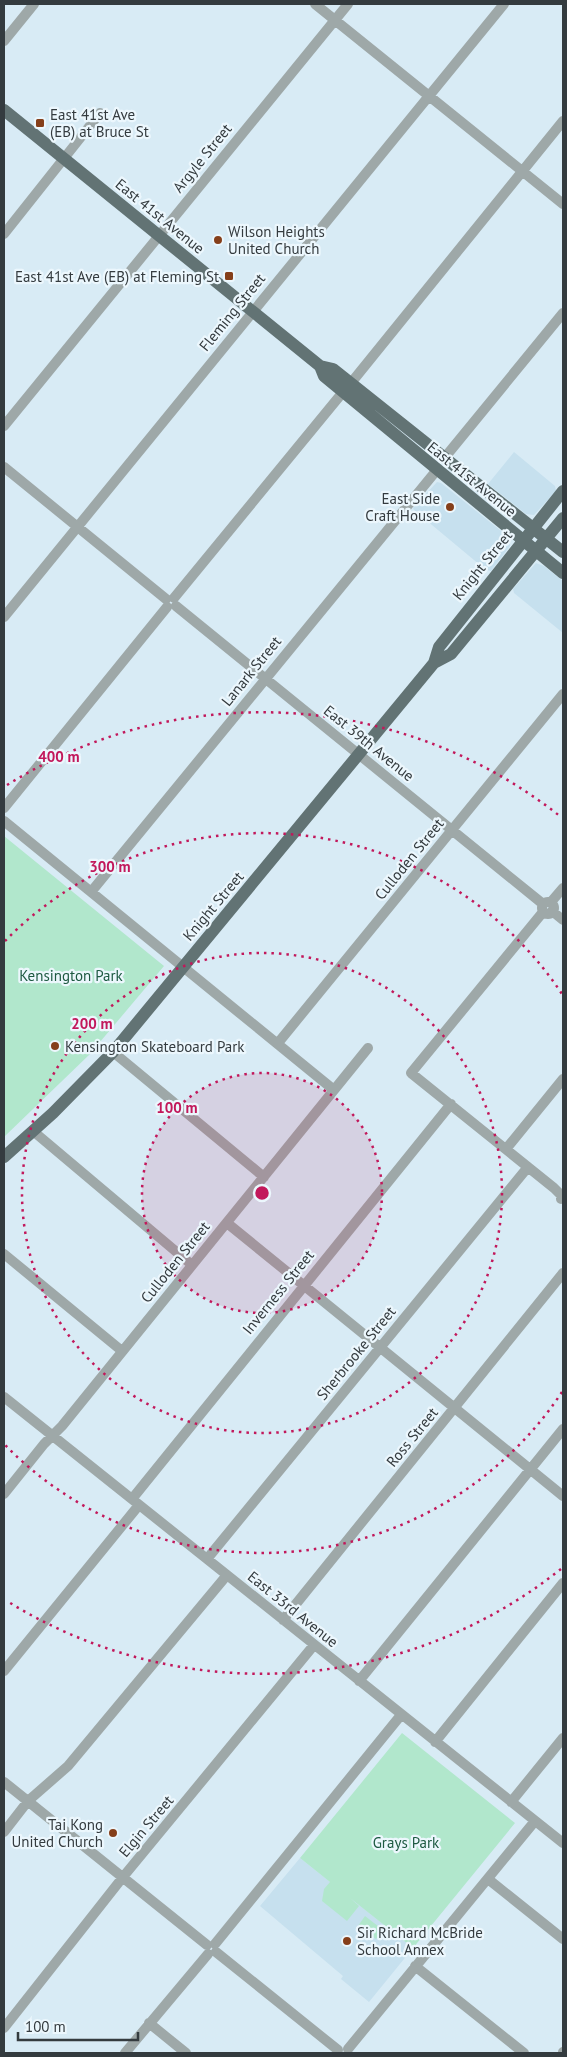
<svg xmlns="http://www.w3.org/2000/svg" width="567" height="2057" font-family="'PT Sans',sans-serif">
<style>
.built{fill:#c6e0ee}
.green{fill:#b1e7cc}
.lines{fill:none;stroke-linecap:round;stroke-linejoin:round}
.minor{stroke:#9ea8a8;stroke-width:10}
.major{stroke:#627374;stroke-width:12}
.ring{fill:none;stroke:#c2185b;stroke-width:2.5;stroke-dasharray:2.5 5}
.poi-dot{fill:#853f1a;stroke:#ecf7fd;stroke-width:2}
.labels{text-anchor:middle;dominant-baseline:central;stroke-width:4.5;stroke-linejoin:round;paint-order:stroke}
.poi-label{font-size:15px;fill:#343b3f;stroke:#ecf7fd;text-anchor:start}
.street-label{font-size:15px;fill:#343b3f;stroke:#ecf7fd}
.park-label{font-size:15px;fill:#1d5941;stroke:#ecf7fd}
.centre{fill:#c2185b;stroke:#ecf7fd;stroke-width:2.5}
.ring-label{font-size:15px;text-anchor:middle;font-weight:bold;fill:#c2185b;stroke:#ecf7fd;stroke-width:4.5;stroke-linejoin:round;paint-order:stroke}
</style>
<rect width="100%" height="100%" fill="#d8ebf5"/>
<!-- built -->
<path class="built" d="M514,452L555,486L556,491L534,515L526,514L488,484Z
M437,482L441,483L510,538V546L491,571L486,570L414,510L413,508Z
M536,563L544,566L563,581V633L514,593L513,589Z
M300,1858L413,1948L369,2002L341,1979L343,1976L260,1906Z"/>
<!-- green -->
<path class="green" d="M4,836L164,966L89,1055L4,1137Z
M402,1733L515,1823L413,1948L350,1898L359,1906L347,1921L322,1901L324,1889L330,1882L300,1858Z
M365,1916L383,1930L376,1939L358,1926Z"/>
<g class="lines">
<!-- minor -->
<path class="minor" d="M315,4L563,204
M4,41L34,4
M4,234L100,113
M351,383L563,121
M4,426L348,4
M446,456L563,313
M4,467L166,599
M174,598L343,392
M176,606L543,904
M4,617L504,4
M4,808L167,607
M4,821L334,1090
M91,892L436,471
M542 908a6 6 0 1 1 12 0a6 6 0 1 1-12 0Z
M551,902L563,888
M552,911L563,920
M543,912L411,1073L554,1188L561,1195V1199
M278,1043L563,694
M113,1052L264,1177
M33,1131L192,1265
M506,1149L563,1079
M227,1223L563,1496
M4,1254L122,1351
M4,1397L563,1843
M4,1494L44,1444L62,1426L368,1048
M132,1499L451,1104
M207,1559L528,1167
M283,1620L563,1273
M4,1671L139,1505
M359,1681L563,1429
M435,1742L563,1583
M4,1782L207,1945
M511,1802L563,1738
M4,1832L28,1801L68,1766L227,1575
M488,1879L563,1939
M215,1944L401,1715
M216,1952L338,2050
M415,1966L524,2053
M149,2023L186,2053
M4,2028L123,1877L314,1645
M348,2049L535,1821
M125,2053L208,1954
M563,2053V2052"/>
<!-- major -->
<path class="major" d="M4,110L320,366L333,369L563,552
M320,366L324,376L563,573
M434,663L439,647L563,491
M4,1157L53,1113L113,1052L434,663L451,654L563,518"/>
</g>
<!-- distance rings -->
<circle cx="262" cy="1193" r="120" fill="#c2185b" fill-opacity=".12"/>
<g class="ring">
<circle cx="262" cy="1193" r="120"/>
<circle cx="262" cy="1193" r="240"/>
<path d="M562 1392A360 360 0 0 1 5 1445M5 941A360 360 0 0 1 562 994"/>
<path d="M561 1569A481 481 0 0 1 7 1601M7 785A481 481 0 0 1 561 817"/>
</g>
<!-- markers -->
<g class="poi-dot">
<rect x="35" y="118" width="10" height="10" rx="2.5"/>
<circle cx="218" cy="240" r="5"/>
<rect x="224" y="271" width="10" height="10" rx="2.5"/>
<circle cx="450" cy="507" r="5"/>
<circle cx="55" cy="1046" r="5"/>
<circle cx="113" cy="1833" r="5"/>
<circle cx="347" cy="1941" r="5"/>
</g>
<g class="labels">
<!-- poi labels -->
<g class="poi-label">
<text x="50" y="114">East 41st Ave<tspan x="50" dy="17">(EB) at Bruce St</tspan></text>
<text x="228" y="231">Wilson Heights<tspan x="228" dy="17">United Church</tspan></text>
<text x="219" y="276" text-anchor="end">East 41st Ave (EB) at Fleming St</text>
<text x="440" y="498" text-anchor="end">East Side<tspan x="440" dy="17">Craft House</tspan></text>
<text x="65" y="1046">Kensington Skateboard Park</text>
<text x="103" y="1824" text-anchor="end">Tai Kong<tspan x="103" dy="17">United Church</tspan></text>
<text x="357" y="1932">Sir Richard McBride<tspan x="357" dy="17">School Annex</tspan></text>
</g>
<!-- street labels -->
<g class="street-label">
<text transform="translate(202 158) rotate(-51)">Argyle Street</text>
<text transform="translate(160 216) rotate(39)">East 41st Avenue</text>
<text transform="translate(232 312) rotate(-51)">Fleming Street</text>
<text transform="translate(472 479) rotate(39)">East 41st Avenue</text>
<text transform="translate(482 565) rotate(-51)">Knight Street</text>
<text transform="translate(251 671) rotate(-51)">Lanark Street</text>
<text transform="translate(369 743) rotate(39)">East 39th Avenue</text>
<text transform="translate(409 859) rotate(-51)">Culloden Street</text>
<text transform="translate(213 906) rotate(-50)">Knight Street</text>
<text transform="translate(175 1262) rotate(-51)">Culloden Street</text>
<text transform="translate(278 1292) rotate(-51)">Inverness Street</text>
<text transform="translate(356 1353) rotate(-51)">Sherbrooke Street</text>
<text transform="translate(412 1437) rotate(-51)">Ross Street</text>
<text transform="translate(293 1609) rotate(39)">East 33rd Avenue</text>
<text transform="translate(146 1826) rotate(-50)">Elgin Street</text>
</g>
<!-- park labels -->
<g class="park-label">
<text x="71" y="975">Kensington Park</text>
<text x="406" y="1842">Grays Park</text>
</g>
</g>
<circle cx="262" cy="1193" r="8" class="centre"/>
<g class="ring-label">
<text x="59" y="762">400 m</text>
<text x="110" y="872">300 m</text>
<text x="92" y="1029">200 m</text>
<text x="177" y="1113">100 m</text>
</g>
<!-- border -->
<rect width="567" height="2057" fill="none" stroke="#343b3f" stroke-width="10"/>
<!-- scale -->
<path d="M18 2032v8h120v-8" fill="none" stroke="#343b3f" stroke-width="2.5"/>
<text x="25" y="2032" font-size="15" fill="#343b3f" stroke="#ecf7fd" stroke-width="4" paint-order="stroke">100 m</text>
</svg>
